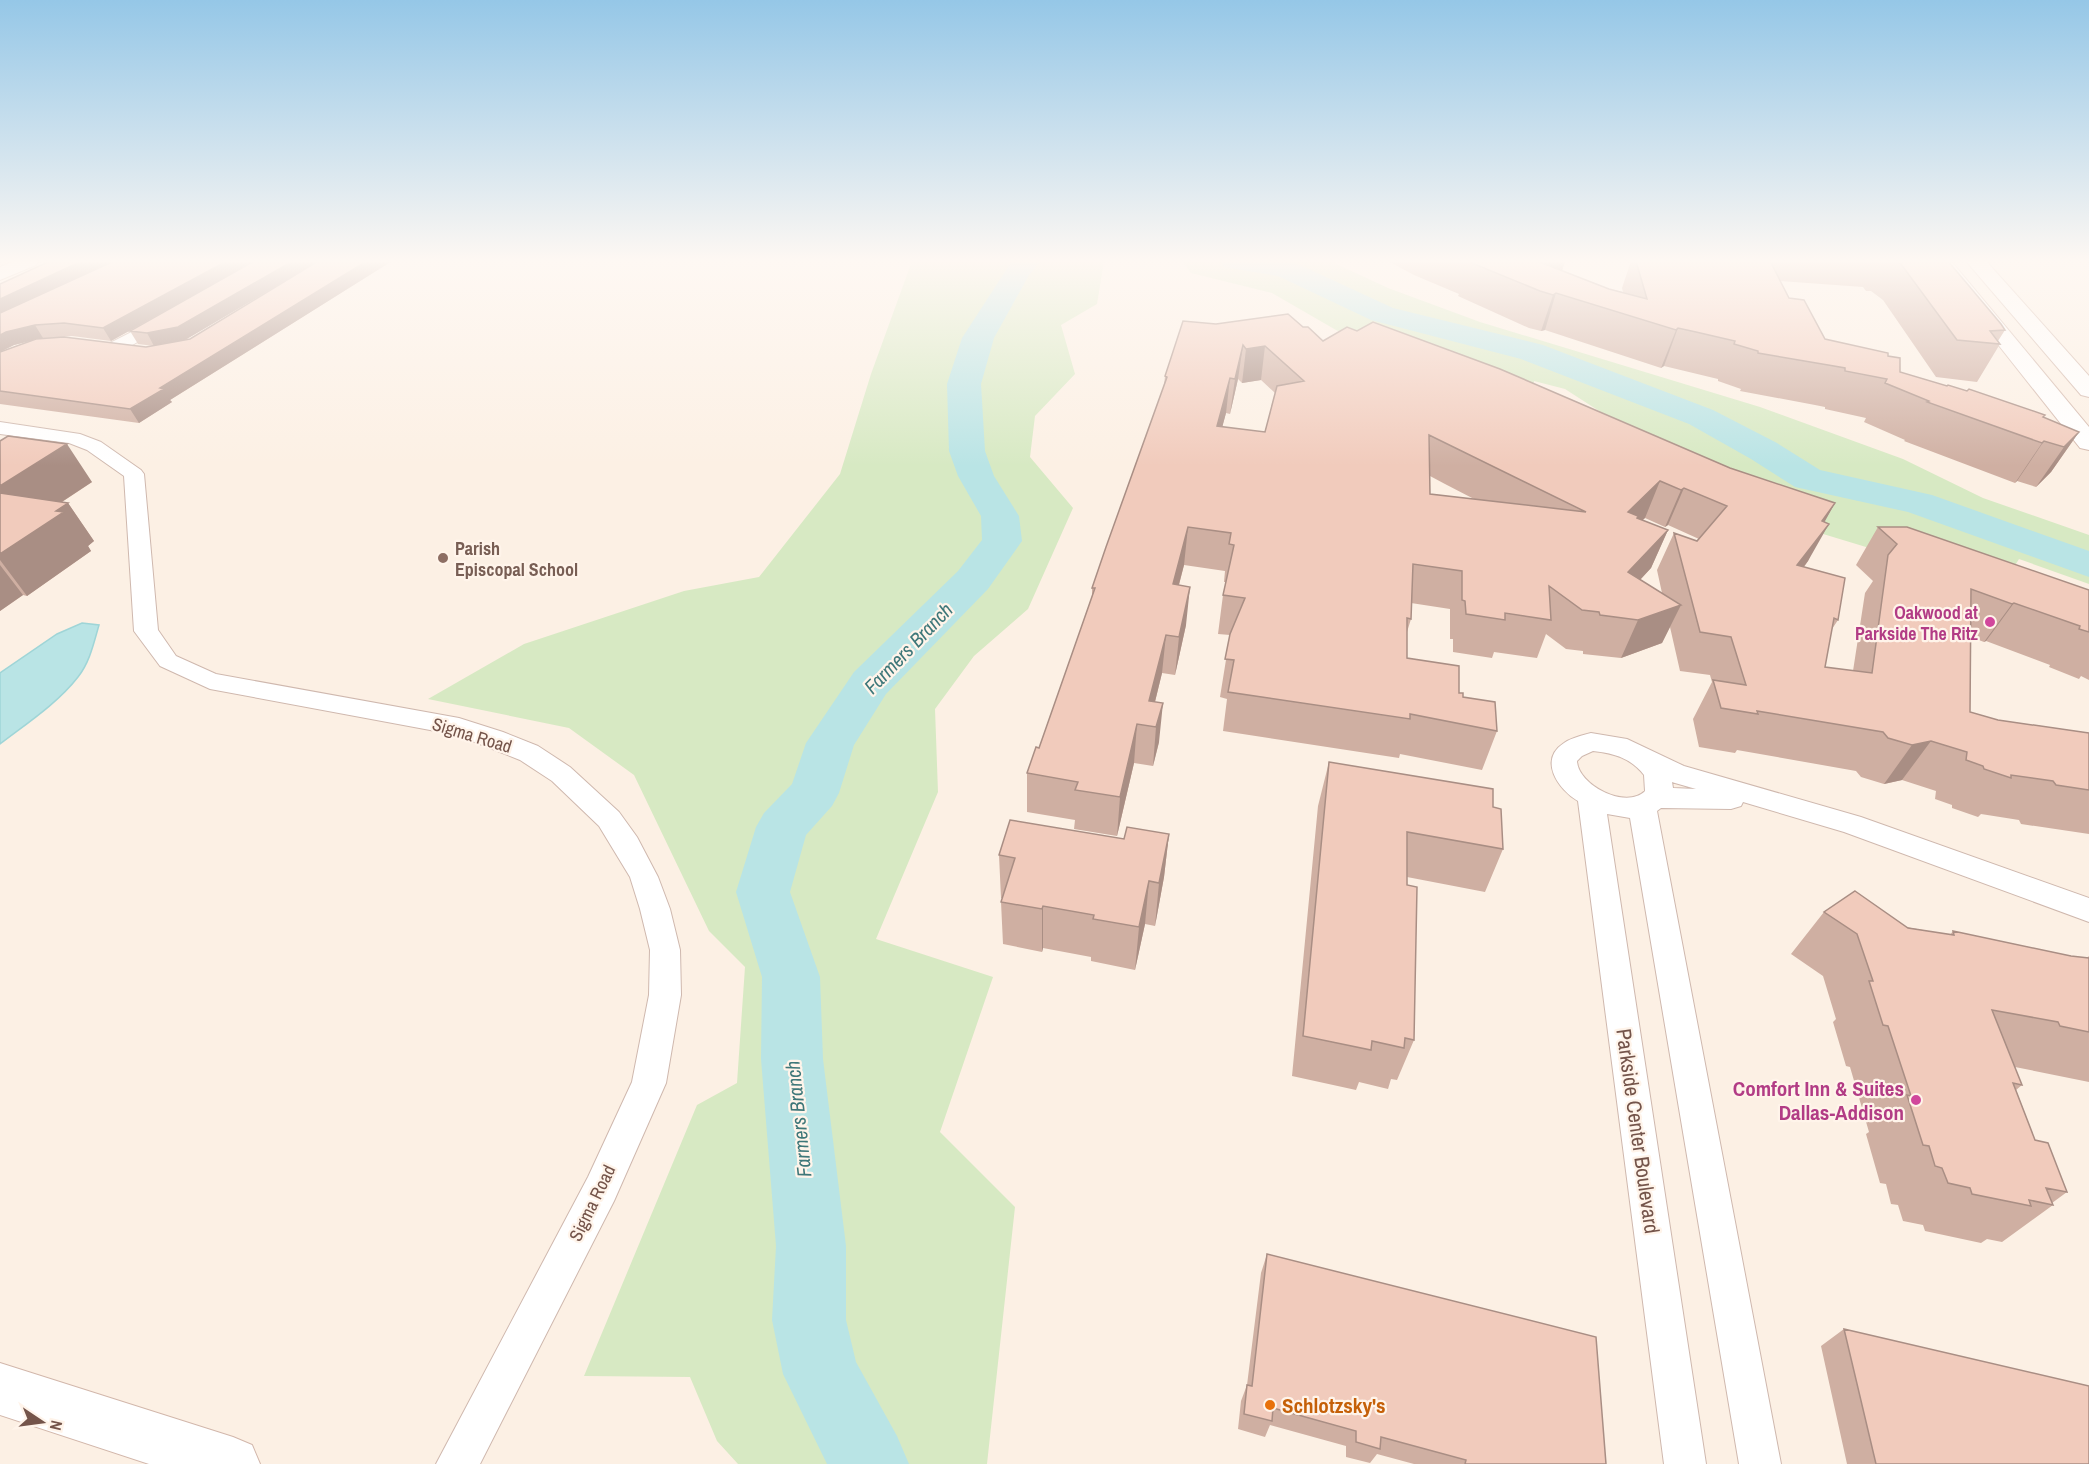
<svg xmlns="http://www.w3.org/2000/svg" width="2089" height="1464" font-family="'Archivo Narrow',sans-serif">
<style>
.green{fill:#d7e9c3}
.water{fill:#b9e4e5;stroke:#9fd5d7;stroke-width:1.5}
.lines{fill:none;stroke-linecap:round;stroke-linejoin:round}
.river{fill:#b9e4e5;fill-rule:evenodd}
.minor-casing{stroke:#cfb8ae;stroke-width:2}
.tertiary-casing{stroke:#cfb8ae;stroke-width:2}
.secondary-casing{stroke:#d2b7ab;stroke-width:2}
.minor{fill:#fff;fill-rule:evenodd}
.tertiary{fill:#fff;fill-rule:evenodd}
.secondary{fill:#fff;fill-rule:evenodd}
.wall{fill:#cfafa2;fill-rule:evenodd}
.shaded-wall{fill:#a98e84}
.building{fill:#f1cbbc;stroke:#a98e84;stroke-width:1.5;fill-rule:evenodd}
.education-dot{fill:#8d6e63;stroke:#fff4ea;stroke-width:2}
.hotel-dot{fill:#d1479c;stroke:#fff4ea;stroke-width:2}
.food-dot{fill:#e8710a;stroke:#fff4ea;stroke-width:2}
.labels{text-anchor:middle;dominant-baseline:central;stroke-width:4.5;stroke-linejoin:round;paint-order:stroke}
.education-label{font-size:18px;font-weight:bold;fill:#785e54;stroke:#fff4ea;text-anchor:start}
.hotel-label{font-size:18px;font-weight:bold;fill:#b23c85;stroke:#fff4ea;text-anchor:end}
.street-label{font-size:18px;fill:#74544a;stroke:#fff4ea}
.water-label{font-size:20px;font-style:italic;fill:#3e7779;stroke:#fff4ea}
.near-hotel-label{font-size:21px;font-weight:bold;fill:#b23c85;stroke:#fff4ea;text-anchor:end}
.near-street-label{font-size:21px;fill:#74544a;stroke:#fff4ea}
.near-food-label{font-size:21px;font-weight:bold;fill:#c56008;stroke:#fff4ea;text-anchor:start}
</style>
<rect width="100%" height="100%" fill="#fcf0e4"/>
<!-- green -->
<path class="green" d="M912,261H1104L1097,304L1061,325L1075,374L1035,416L1030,457L1073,508L1028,609L974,656L935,709L938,792L876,939L993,977L940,1132L1015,1207L987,1464H738L717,1441L690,1377L584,1376L697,1105L737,1083L745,967L709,931L634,775L569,728L428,699L524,644L684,591L759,577L840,474L871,374Z
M1182,261H1330L1388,288L1480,322L1760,407L1903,459L1983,498L2089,535V584L2019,559L2001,588L1810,530L1638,436L1565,389L1534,381L1530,412L1336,330L1272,293L1191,273Z"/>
<!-- water -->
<path class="water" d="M82,623L99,625C94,642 90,662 78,677C58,703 26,724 0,744V673L57,634Z"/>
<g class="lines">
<!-- river -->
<path class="river" d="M1012,261H1041L1029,275L994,338L981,384L985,451L994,476L1019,516L1022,541L988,589L886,694L854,745L839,793L832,806L806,835L790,892L820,977L823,1059L846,1246V1320L856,1362L897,1436L909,1464H827L783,1374L772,1320L776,1246L761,1059L762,977L736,892L756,827L764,813L792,784L806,743L854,672L958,571L982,540L981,516L958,476L949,451L947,384L962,338Z
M1220,261H1285L1298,264L1393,308L1543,345L1713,410L1777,443L1820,470L1932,495L2089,551V577L1908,512L1795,487L1751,459L1689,424L1521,359L1371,320L1278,276L1224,267Z"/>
<!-- minor casing -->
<g class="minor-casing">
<path id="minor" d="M165,315L171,317L173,320L171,323L120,352L114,353L106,348L108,344Z
M0,422L80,434L101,442L141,470L144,474L158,630L176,656L216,674L459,718L503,732L538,746L570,767L619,812L637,837L658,877L670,909L680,950L681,995L666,1083L614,1201L480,1464H436L588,1177L632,1082L649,995L650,950L640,909L630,877L599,826L552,781L520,760L457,735L210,689L160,666L134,631L124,476L87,450L69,443L0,434Z
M1591,733L1627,739L1684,766L1861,817L2089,898V922L1844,832L1743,802L1741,806L1731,809L1661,808L1657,811L1781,1464H1739L1630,818L1607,814L1706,1464H1664L1578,801C1558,789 1538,760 1564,743C1571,738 1583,735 1591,733ZM1593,751C1613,753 1631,758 1644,775L1645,791C1626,810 1578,785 1577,761L1582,756ZM1672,782L1675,783L1696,789L1673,788Z"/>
</g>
<!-- tertiary casing -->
<g class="tertiary-casing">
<path id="tertiary" d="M14,261H39L36,265L0,280V267Z"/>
</g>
<!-- secondary casing -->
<g class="secondary-casing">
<path id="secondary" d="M1932,261H1951L2089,427V450L2080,448Z
M1966,261H1986L2089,376V397L2081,395Z
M0,1363L233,1437L252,1445L260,1464H149L0,1415Z"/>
</g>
<!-- minor -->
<use href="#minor" class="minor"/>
<!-- tertiary -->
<use href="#tertiary" class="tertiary"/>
<!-- secondary -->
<use href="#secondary" class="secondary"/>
</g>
<!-- wall -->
<path class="wall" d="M50,261H392L170,400L172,402L139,423L0,404V284ZM296,274L190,339L185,340ZM208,287L130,331L138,344L154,346L146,347L38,339L72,336L111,341ZM33,340L0,352L14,345Z
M1388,261H1565L1562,270L1609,289L1623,292L1622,288L1631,261H1948L2005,330L1998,341L2000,344L1977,382L1936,377L1883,300L1871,291H1866L1863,287L1780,281L1789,298L1825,339L1888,356L1900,372L2043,417L2079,432L2051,472L2036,487L2017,481L2015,483L1904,441L1905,440L1864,422L1866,418L1825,409V407L1815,405L1740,391L1741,389L1718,381V379L1664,366L1661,368L1545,330L1541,331L1529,328L1458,296L1459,294L1414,275Z
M1216,324L1303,327L1323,341L1730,468L1835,503L1824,522L1808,561L1804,567L1838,620L1832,629L1825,667L1853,671L1865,593L1873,581L1856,565L1878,527L2089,590V680L2081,676L2079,679L2049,667L2050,665L1986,641L1984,642L1971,637L1970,712L1998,720L2089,733V834L2021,824L2019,820L1981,814L1978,817L1952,808V805L1935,799L1936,791L1902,780L1884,784L1861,777L1856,771L1737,750L1735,753L1699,747L1693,719L1712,682L1710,675L1680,671L1670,627L1662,643L1621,658L1583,654V651L1566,649L1546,634L1537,658L1494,652L1492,658L1453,652V639H1450V609L1411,603V619L1407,632V658L1459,693L1497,731L1482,770L1400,754L1399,758L1223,731L1227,699L1220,697L1230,635L1218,634L1223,595L1226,582H1224L1225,571L1184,565L1179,585L1186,625L1175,675L1162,673L1155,702L1159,742L1153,766L1134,763L1117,836L1074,829L1075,820L1027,812V773L1039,748L1092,596V588L1164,386L1165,376ZM1238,379L1242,383L1261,380L1275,393L1265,432L1222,427L1226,413L1230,414ZM1430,476L1445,484L1474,499L1430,494ZM1645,518L1665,527L1668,525L1699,539L1697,541L1674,533L1657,570L1662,593L1640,580L1651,568L1668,530L1642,520Z
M0,441L92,482L62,502L68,503L94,541L88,546L91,551L27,596L23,595L0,611Z
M1329,762L1493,807L1503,849L1485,892L1407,877L1414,1040L1397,1080L1391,1079L1388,1089L1359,1082L1356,1090L1292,1076L1318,806Z
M1169,834L1164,877L1155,926L1145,924L1135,970L1091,961V957L1043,948L1042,952L1003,944L1001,902L1002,898H1001L999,855Z
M1824,912L1950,935L1953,931L2071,956L2087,958L2089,956V1082L2015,1067L2022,1085L2016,1090L2035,1140L2067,1192L2052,1203L2053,1205L2002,1242L1987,1239L1981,1243L1925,1231L1923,1225L1903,1221L1898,1205L1891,1204L1886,1184L1880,1183L1866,1134L1869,1132L1850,1067L1846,1066L1833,1022L1836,1019L1823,976L1791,954Z
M1267,1254L1606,1464H1414L1377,1454L1370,1463L1346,1457V1446L1270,1425L1265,1437L1238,1429L1241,1401L1247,1385L1261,1273Z
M1844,1329L2089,1464H1847L1821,1346Z"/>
<!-- shaded-wall -->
<path class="shaded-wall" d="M82,261H114L0,316V299Z
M227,261H255L111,341L103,328Z
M293,261H319L185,340L154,346L147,333Z
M367,261H392L170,400L172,402L139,423L130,409L160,388Z
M1530,261H1565L1559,281Z
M1556,293L1545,330L1541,331L1553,295Z
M35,325L43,338L14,345L0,352V335L6,332Z
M1678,328L1664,366L1661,368L1676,330Z
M1243,345L1238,379L1230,414L1235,379Z
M1265,346L1261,380L1242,383L1246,349Z
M1230,378L1226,413L1213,462L1217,426Z
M2079,432L2051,472L2036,487L2064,447Z
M2044,441L2017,481L2015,483L2042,443Z
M67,444L92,482L19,530L0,503V486Z
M1660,481L1645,518L1633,529L1628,512Z
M1684,488L1668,525L1665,527L1681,490Z
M68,503L94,541L88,546L91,551L27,596L0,560V554L56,511Z
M1835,503L1814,541L1822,521Z
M1829,524L1808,561L1776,603L1797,565Z
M1188,527L1184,565L1169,622L1173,584Z
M1668,530L1651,568L1612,610L1628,572Z
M0,565L23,595L0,611Z
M1190,587L1186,625L1175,675L1179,637Z
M2014,603L1986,641L1984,642L2012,604Z
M1681,605L1662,643L1621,658L1638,620Z
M1166,635L1162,673L1149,726V701Z
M1163,703L1159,742L1153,766L1156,727Z
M1137,724L1134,763L1117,836L1120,797Z
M1931,741L1902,780L1884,784L1912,745Z
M1169,834L1164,877L1155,926L1159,883Z
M1149,881L1145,924L1135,970L1139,927Z
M1043,906V948L1042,952V909Z"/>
<!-- building -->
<path class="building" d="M50,261H82L0,299V284Z
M114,261H227L103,328L64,323L35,325L6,332L0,335V313Z
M254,261H293L178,327L147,333L130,331Z
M318,261H367L160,388L164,389L130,409L0,391V352L36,339L64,337L146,347L190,339Z
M1467,261H1537L1609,289L1647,299L1636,261H1770L1789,298L1804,300L1825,339L1888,353V356L1900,358V372L1947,386L1948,385L1967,391L1969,389L2045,415L2043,417L2079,432L2064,447L2044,441L2042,443L1927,402L1929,401L1885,383L1887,379L1845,371V368L1834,366L1758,353V351L1734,344L1735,341L1696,332L1678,328L1676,330L1556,293L1553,295L1540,291Z
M1896,261H1948L2001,324L2005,330L1990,331L2000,344L1957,340L1901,264Z
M1288,314L1303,327H1308L1323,341L1347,327L1357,331L1373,322L1500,369L1730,468L1835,503L1822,521L1829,524L1797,565L1845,578L1838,620L1834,618L1825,667L1872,673L1888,555L1897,544L1878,527H1907L2089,590V632L2079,629L2080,626L2014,603L2012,604L1971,589L1970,712L1998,720L2089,733V790L2056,785L2053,781L2011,775V778L1984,769L1983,766L1966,760L1967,752L1931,741L1912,745L1888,738L1883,732L1757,711L1758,714L1721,708L1713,680L1746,685L1731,637L1700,632L1674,533L1697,541L1727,506L1684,488L1681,490L1660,481L1628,512L1638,516L1637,518L1668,530L1628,572L1681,605L1638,620L1600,615L1599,612L1582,610L1549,586L1551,620L1505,613V620L1466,614L1465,601L1462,600V571L1413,564L1411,619L1407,618V658L1459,666V693H1463V697L1495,702L1497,731L1410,714V719L1228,692L1234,660L1225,659L1230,634L1245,598L1223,595L1234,545L1229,544L1231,533L1188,527L1173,584L1190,587L1179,637L1166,635L1149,701L1163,703L1156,727L1137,724L1120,797L1075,790L1078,782L1027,773L1036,747L1039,748L1095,588H1092L1106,547L1167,377L1165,376L1183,321L1216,324ZM1243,345L1246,349L1265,346L1304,381L1277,386L1265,432L1217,426L1230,378L1235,379ZM1429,435L1586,512L1430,494Z
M8,436L67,444L0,486V441Z
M0,493L68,503L56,511L64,512L0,554Z
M1329,762L1493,789V807L1501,809L1503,849L1407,832V885L1417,887L1414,1040L1405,1038L1404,1048L1372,1041L1371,1050L1303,1036Z
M1010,820L1124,839L1127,827L1169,834L1159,883L1149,881L1139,927L1093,919L1094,915L1043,906L1042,909L1001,902L1015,858L999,855Z
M1855,891L1908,928L1954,935L1953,931L2071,956L2089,958V1032L2060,1026L2058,1022L1992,1010L2022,1085L2013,1083L2035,1140L2048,1143L2067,1192L2046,1188L2053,1205L2029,1200L2031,1206L1972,1194L1970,1188L1948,1183L1942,1168L1935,1166L1929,1146L1923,1145L1907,1095L1911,1096L1888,1026L1883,1025L1869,981H1873L1857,934L1824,912Z
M1267,1254L1596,1337L1606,1464H1465L1466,1460L1381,1437L1380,1449L1356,1442V1431L1273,1408L1272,1421L1244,1414L1247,1385L1252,1386Z
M1844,1329L2089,1386V1464H1876Z"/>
<!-- sky -->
<linearGradient id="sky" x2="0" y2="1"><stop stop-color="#95c7e7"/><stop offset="0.56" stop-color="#fef8f3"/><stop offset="1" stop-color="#fef8f3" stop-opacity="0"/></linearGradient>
<rect width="2089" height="466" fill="url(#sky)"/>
<!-- markers -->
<circle class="education-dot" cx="443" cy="558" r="6"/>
<g class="hotel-dot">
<circle cx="1990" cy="622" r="6"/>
<circle cx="1916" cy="1100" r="6"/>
</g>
<circle class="food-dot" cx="1270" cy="1405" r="6"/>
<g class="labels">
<!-- education labels -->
<g class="education-label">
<text x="455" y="548">Parish<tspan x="455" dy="21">Episcopal School</tspan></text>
</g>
<!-- hotel labels -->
<g class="hotel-label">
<text x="1978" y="612">Oakwood at<tspan x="1978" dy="21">Parkside The Ritz</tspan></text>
</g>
<!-- street labels -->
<g class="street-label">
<text transform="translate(472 735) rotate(17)">Sigma Road</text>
<text transform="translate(592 1203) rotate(-64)">Sigma Road</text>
</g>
<!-- water labels -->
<g class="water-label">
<text transform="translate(908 648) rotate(-46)">Farmers Branch</text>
<text transform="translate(798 1119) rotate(-96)">Farmers Branch</text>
</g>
<!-- near-hotel labels -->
<g class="near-hotel-label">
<text x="1904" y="1088">Comfort Inn &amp; Suites<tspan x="1904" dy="24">Dallas-Addison</tspan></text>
</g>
<!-- near-street labels -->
<g class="near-street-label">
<text transform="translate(1638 1131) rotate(82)">Parkside Center Boulevard</text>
</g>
<!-- near-food labels -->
<g class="near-food-label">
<text x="1282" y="1405">Schlotzsky's</text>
</g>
</g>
<!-- north arrow -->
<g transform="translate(42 1422) rotate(103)" stroke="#fff4ea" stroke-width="4.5" paint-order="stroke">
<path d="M0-4.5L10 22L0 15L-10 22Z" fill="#74544a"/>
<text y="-9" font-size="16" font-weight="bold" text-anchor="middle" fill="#74544a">N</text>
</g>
</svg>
